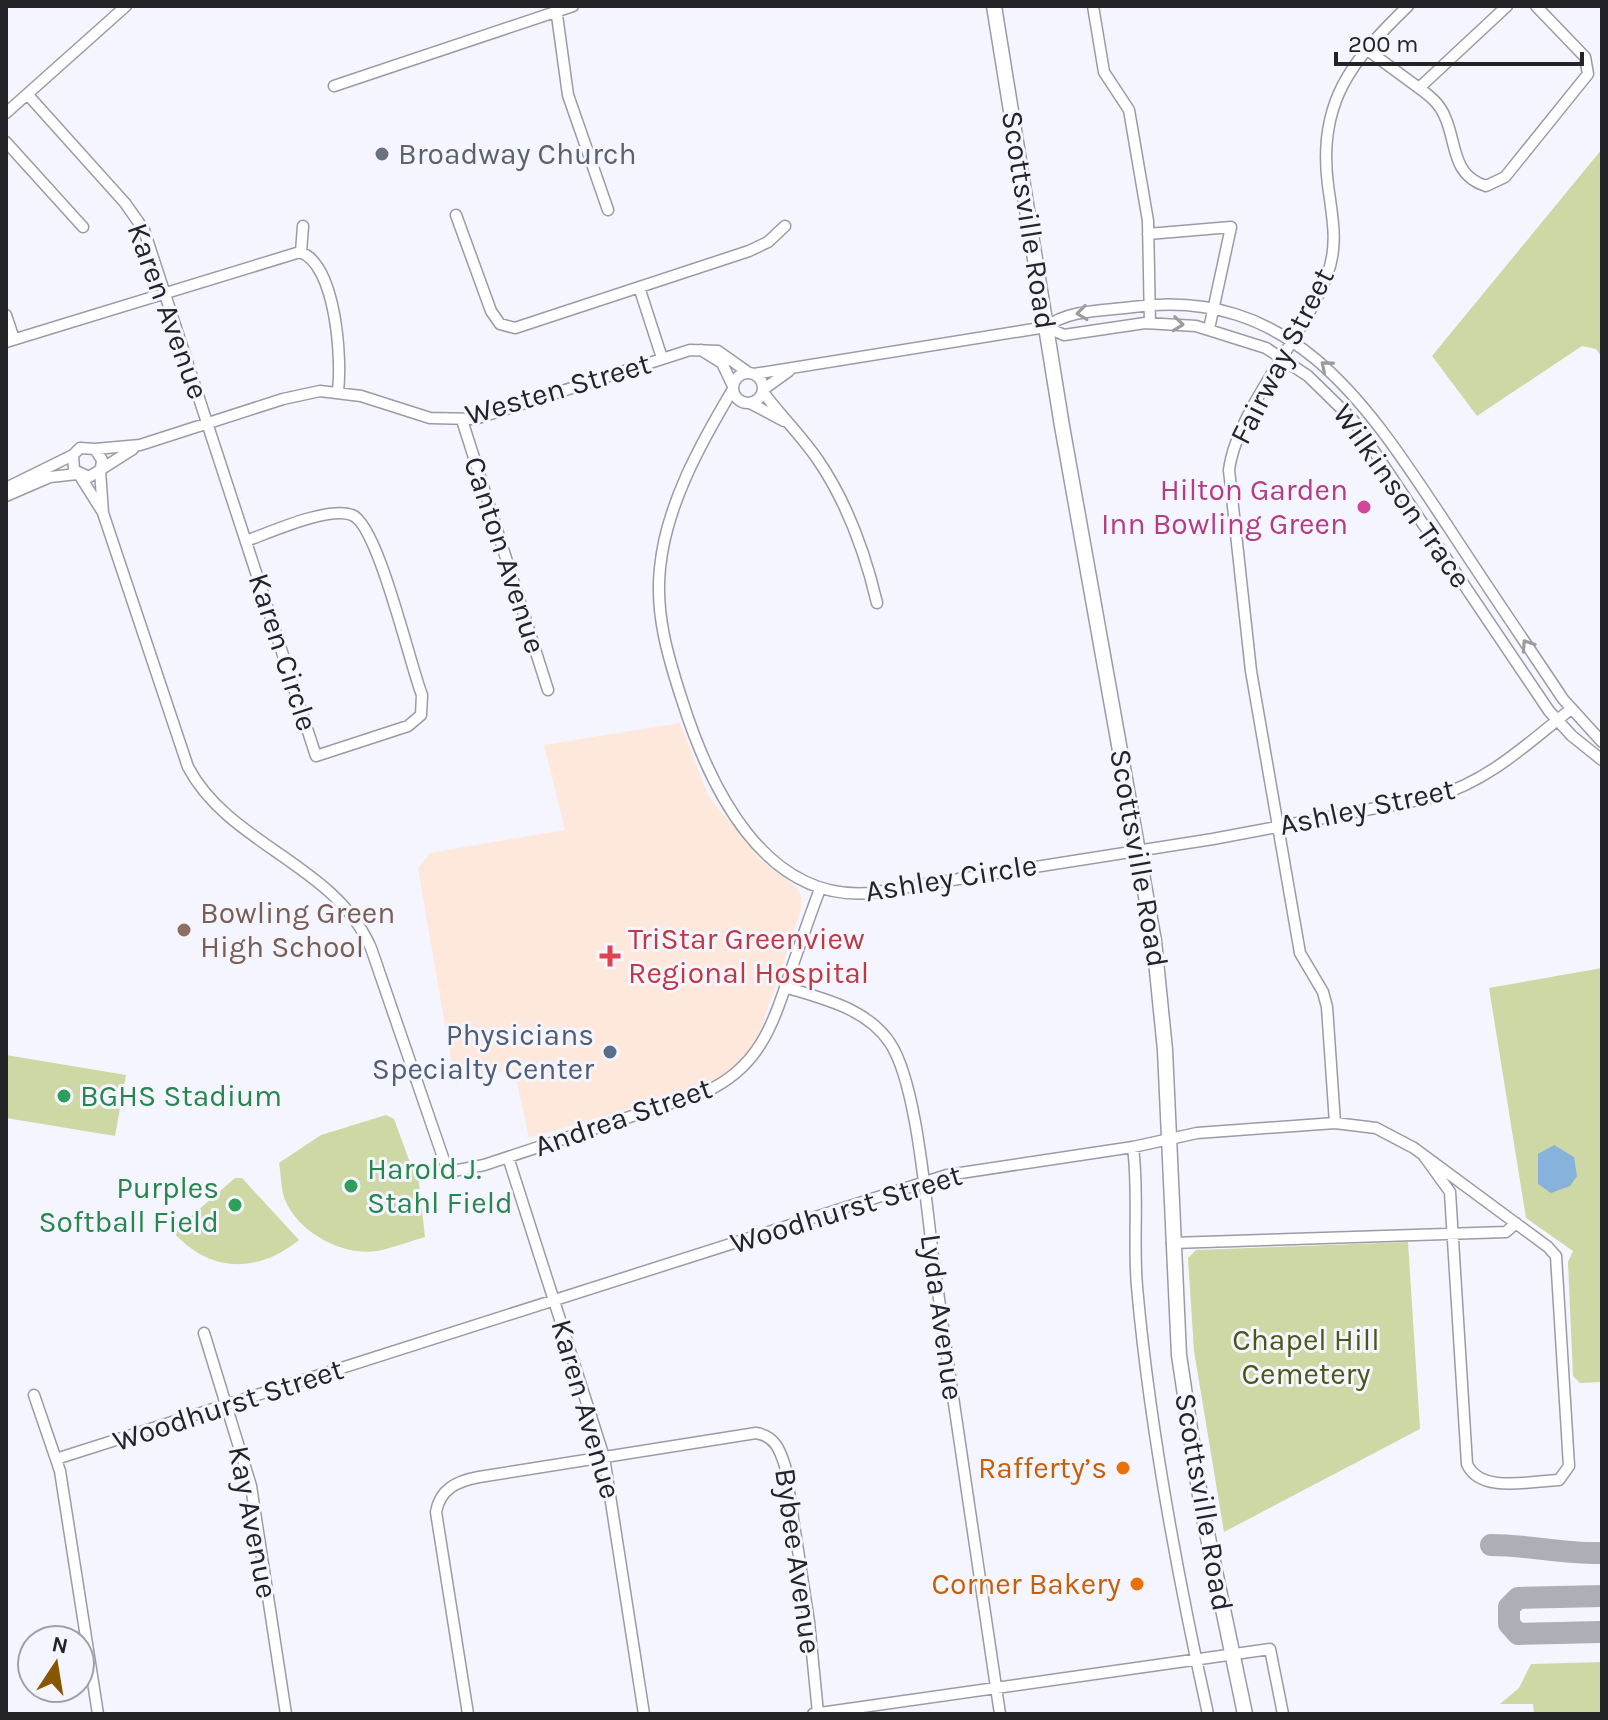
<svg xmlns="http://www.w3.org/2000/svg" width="1608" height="1720" font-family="Karla,sans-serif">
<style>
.medical{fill:#fee7db}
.green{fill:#cdd8a5}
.water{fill:#86b2dc}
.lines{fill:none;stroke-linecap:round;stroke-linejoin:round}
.taxiway{stroke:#aeaeb6;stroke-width:22}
.minor-casing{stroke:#9a9ba6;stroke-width:13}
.major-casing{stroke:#9a9ba6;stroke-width:17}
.minor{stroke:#fff;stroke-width:10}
.major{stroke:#fff;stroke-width:14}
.oneway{stroke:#9c9c9e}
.worship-dot{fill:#6b7280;stroke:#f4f5ff;stroke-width:3}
.hotel-dot{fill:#d1479c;stroke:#f4f5ff;stroke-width:3}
.education-dot{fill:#8d6e63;stroke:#f4f5ff;stroke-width:3}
.health-dot{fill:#e0444e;stroke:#f4f5ff;stroke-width:3}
.service-dot{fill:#5c6f8a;stroke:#f4f5ff;stroke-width:3}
.leisure-dot{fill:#2e9e5b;stroke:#f4f5ff;stroke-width:3}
.food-dot{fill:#e8710a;stroke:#f4f5ff;stroke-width:3}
.labels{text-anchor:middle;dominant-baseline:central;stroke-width:6;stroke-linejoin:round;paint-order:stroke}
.worship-label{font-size:30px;fill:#5b616d;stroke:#f4f5ff;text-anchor:start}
.street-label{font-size:30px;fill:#242428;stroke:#f4f5ff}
.hotel-label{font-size:30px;fill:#b23c85;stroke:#f4f5ff;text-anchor:end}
.education-label{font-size:30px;fill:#785e54;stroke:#f4f5ff;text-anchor:start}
.health-label{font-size:30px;fill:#be3a42;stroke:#f4f5ff;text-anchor:start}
.service-label{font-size:30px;fill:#4e5e75;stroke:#f4f5ff;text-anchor:end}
.leisure-label{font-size:30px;fill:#27864d;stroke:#f4f5ff;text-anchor:start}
.park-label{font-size:30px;fill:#4c5618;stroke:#f4f5ff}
.food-label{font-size:30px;fill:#c56008;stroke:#f4f5ff;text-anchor:end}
</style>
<rect width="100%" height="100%" fill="#f4f5ff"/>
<!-- medical -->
<path class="medical" d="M680,723L709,797L762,861L794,885L801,895V910L770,1002L756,1042L744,1058L720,1077L693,1090L529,1138L514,1069L455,1083L418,868L430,853L565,830L544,745Z"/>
<!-- green -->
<path class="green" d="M1602,149V357L1596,349L1582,346L1477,416L1432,356Z
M1602,968V1382L1580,1383L1573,1376L1568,1262L1573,1251L1526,1218L1489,988Z
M6,1055L126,1075L115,1136L6,1118Z
M386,1115L394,1119L412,1168L418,1174L425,1237C410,1241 393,1248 377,1251C342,1256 299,1233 285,1200C281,1189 281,1174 279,1163L321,1135Z
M235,1178H242L299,1240C257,1274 210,1273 173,1232Z
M1408,1242L1420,1429L1224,1532L1194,1351L1188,1258L1196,1250Z
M1602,1662V1714H1534L1533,1704H1500L1519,1688L1531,1664Z"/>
<!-- water -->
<path class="water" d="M1554,1145L1574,1157L1577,1176L1570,1186L1551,1193L1538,1184V1154Z"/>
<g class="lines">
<!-- taxiway -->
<path class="taxiway" d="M1491,1545C1529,1545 1564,1554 1602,1553
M1602,1596L1518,1598L1509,1607V1624L1518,1634L1602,1632"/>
<!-- minor casing -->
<g class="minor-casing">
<path id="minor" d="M1093,6L1104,72L1129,110L1148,221L1150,323
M1507,6L1419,88C1430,96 1440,104 1445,117C1457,143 1451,175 1486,186L1505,177L1588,74L1585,57L1536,6
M556,8L568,95L608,210
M1366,49L1419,88
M334,86L573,6
M28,95L125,203L144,230L316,756L408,726L421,715L422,695C410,665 378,524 352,515C328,506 271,532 246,541
M6,113L126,6
M6,142L83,227
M456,215L491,311L500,324L515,328L749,251L768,242L785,226
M1148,234L1231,227L1209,329
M301,252L303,226
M639,287L662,358
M6,315L14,339
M1046,327L1064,335L1145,323L1196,326L1266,348L1308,376L1353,420L1549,711L1572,736L1602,760
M6,342L300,252C336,264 342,359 338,391
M701,350L722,363L733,386
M733 388a15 15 0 1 1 30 0a15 15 0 1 1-30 0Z
M754,374L1046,327C1070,309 1104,311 1133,307C1296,285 1371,411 1449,528C1486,585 1525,642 1563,699L1602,742
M733,389C701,443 666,505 660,568C655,614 668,657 682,700C709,785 763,902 870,893L1213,839L1434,797C1489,781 1527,744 1571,709
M764,389L789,371
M763,392C780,415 801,435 818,460C848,504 865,552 877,603
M750,403L784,421
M462,420L548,690
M95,449L140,445L283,399L320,391L361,396L430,418L475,419L690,350L718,351L749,373
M101,468L102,460L95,449L80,448L73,455L74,470L89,477L133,449
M100,470L103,513L188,767C230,846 334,863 371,948L448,1172L484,1165L705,1092C758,1068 772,1027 789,976C799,947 809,918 820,889
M80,476L102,511
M6,488L73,455
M6,496L50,477L77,474
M785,987C823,999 867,1008 890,1043C917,1083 926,1205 933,1256C954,1409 977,1562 1000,1714
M1335,1123L1327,1007L1323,992L1300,953L1251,671L1229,470C1237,409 1304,337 1327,275C1339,245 1332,216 1328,185C1317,103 1352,60 1408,6
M1133,1147C1139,1194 1133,1241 1137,1287C1150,1431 1177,1574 1208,1714
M508,1157L604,1457L644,1714
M1172,1243L1506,1232L1516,1223
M204,1333L251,1486L286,1714
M34,1395L60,1471L98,1714
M56,1459L947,1175L1133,1147L1197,1133L1335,1123L1376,1128L1414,1148L1548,1247L1556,1256L1569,1466L1559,1480C1531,1481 1480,1494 1467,1464L1450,1192L1424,1156
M468,1714L436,1512C440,1489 457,1481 479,1477L756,1433C775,1436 780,1450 785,1466L809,1622L818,1713
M813,1714L1270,1649L1283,1714"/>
</g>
<!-- major casing -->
<g class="major-casing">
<path id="major" d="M994,6L1062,426L1154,941L1165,1050L1179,1355L1202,1509L1245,1714"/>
</g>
<!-- minor -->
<use href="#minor" class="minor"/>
<!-- major -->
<use href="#major" class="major"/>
</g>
<!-- one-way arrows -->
<defs><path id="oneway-chevron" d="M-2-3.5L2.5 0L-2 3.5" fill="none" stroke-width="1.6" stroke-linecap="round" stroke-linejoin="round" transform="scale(2)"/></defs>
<g class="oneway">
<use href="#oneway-chevron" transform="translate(1082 313) rotate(173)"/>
<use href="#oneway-chevron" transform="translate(1178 324) rotate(6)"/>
<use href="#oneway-chevron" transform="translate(1326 366) rotate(-140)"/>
<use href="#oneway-chevron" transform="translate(1527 645) rotate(-124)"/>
</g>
<!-- markers -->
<circle class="worship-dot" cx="382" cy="154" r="8"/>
<circle class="hotel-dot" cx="1364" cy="507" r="8"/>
<circle class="education-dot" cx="184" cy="930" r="8"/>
<path class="health-dot" d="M606 944h8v8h8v8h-8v8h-8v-8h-8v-8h8z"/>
<circle class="service-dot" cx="610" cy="1052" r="8"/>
<g class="leisure-dot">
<circle cx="64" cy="1096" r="8"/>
<circle cx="351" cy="1186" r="8"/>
<circle cx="235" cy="1205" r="8"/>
</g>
<g class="food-dot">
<circle cx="1123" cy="1468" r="8"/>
<circle cx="1137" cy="1584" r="8"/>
</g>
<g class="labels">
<!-- worship labels -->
<g class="worship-label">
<text x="398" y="154">Broadway Church</text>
</g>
<!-- street labels -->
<g class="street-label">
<text transform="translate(1029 220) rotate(81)">Scottsville Road</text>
<text transform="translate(168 311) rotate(70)">Karen Avenue</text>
<text transform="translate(1282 356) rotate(-63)">Fairway Street</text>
<text transform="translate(558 389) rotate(-16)">Westen Street</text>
<text transform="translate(1402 496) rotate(55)">Wilkinson Trace</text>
<text transform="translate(505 555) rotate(72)">Canton Avenue</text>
<text transform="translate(283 652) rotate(72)">Karen Circle</text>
<text transform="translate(1367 807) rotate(-12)">Ashley Street</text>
<text transform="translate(1139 858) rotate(80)">Scottsville Road</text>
<text transform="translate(951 878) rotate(-9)">Ashley Circle</text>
<text transform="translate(623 1117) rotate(-19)">Andrea Street</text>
<text transform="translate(846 1209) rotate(-17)">Woodhurst Street</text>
<text transform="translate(942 1317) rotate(82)">Lyda Avenue</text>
<text transform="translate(228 1405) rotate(-18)">Woodhurst Street</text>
<text transform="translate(586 1409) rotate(74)">Karen Avenue</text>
<text transform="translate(1204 1502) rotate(80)">Scottsville Road</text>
<text transform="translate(253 1522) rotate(79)">Kay Avenue</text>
<text transform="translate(798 1561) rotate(82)">Bybee Avenue</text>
</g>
<!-- hotel labels -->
<g class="hotel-label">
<text x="1348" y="490">Hilton Garden<tspan x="1348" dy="34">Inn Bowling Green</tspan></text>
</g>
<!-- education labels -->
<g class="education-label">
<text x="200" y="913">Bowling Green<tspan x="200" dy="34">High School</tspan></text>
</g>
<!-- health labels -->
<g class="health-label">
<text x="628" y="939">TriStar Greenview<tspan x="628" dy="34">Regional Hospital</tspan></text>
</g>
<!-- service labels -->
<g class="service-label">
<text x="594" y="1035">Physicians<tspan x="594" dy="34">Specialty Center</tspan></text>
</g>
<!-- leisure labels -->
<g class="leisure-label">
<text x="80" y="1096">BGHS Stadium</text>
<text x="367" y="1169">Harold J.<tspan x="367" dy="34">Stahl Field</tspan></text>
<text x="219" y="1188" text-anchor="end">Purples<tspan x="219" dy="34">Softball Field</tspan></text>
</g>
<!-- park labels -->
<g class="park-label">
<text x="1306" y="1340">Chapel Hill<tspan x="1306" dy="34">Cemetery</tspan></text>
</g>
<!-- food labels -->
<g class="food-label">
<text x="1107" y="1468">Rafferty’s</text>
<text x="1121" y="1584">Corner Bakery</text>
</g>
</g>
<!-- border -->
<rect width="1608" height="1720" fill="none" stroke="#242428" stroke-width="16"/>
<!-- north arrow -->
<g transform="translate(56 1664) rotate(12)"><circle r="38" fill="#f4f5ff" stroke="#a1a1a9" stroke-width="2"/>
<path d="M0-6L14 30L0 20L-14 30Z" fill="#885500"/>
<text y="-12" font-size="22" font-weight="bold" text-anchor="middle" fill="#242428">N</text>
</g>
<!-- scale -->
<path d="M1336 52v12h246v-12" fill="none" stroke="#242428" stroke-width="4"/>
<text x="1348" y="52" font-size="24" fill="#242428" stroke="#f4f5ff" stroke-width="6" paint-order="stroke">200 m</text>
</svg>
